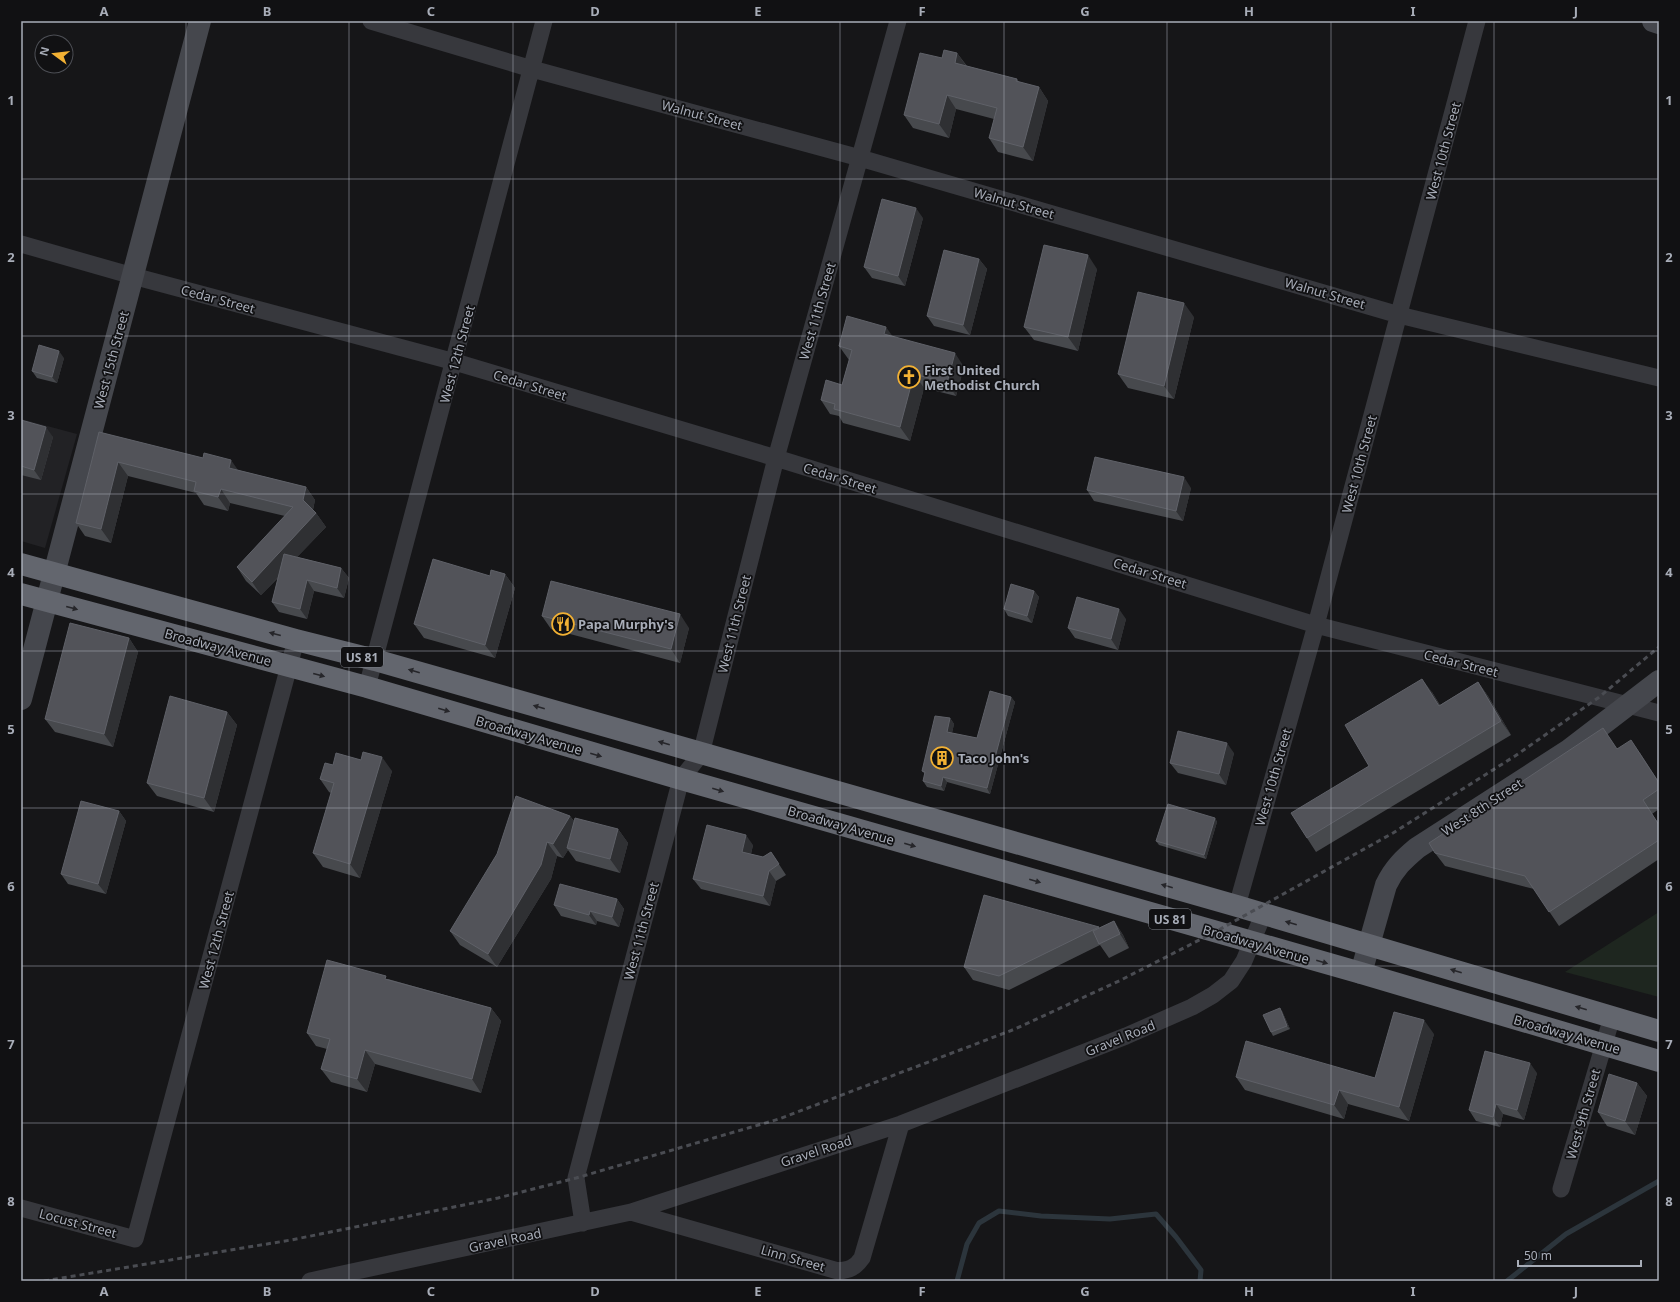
<svg xmlns="http://www.w3.org/2000/svg" width="1680" height="1302" font-family="'Noto Sans',sans-serif">
<style>
.built{fill:#222225}
.green{fill:#1e261f}
.lines{fill:none;stroke-linecap:round;stroke-linejoin:round}
.stream{stroke:#2c353c;stroke-width:5}
.street{stroke:#37383d;stroke-width:17}
.secondary{stroke:#45474d;stroke-width:22}
.highway{stroke:#63666e;stroke-width:22}
.rail{stroke:#4a4c52;stroke-width:3;stroke-dasharray:5 4;stroke-linecap:butt}
.wall{fill:#47494d}
.shaded-wall{fill:#2f3033}
.building{fill:#525359;stroke:#5f6168}
.oneway{fill:#26262a}
.grid{fill:none;stroke:#a8adb8;stroke-width:1;stroke-opacity:0.55}
.labels{text-anchor:middle;dominant-baseline:central;stroke-width:3.5;stroke-linejoin:round;paint-order:stroke}
.shield{fill:#111113;stroke:#7b7e86;stroke-width:1}
.shield-label{font-size:12px;font-weight:bold;fill:#a8adb8}
.street-label{font-size:13px;fill:#a8adb8;stroke:#111113}
.poi-label{font-size:13px;font-weight:bold;fill:#a8adb8;stroke:#111113;text-anchor:start}
.neatline{fill:none;stroke:#a8adb8;stroke-width:1.5}
.grid-label{font-size:13px;text-anchor:middle;font-weight:bold;fill:#a8adb8}
</style>
<rect width="100%" height="100%" fill="#161618"/>
<!-- built -->
<path class="built" d="M21,419L77,434L45,548L21,541Z"/>
<!-- green -->
<path class="green" d="M1659,912V997L1565,972Z"/>
<g class="lines">
<!-- stream -->
<path class="stream" d="M957,1281L967,1244L979,1223L999,1211L1041,1216L1110,1219L1156,1214L1176,1237L1201,1270L1200,1281
M1507,1281L1566,1234L1659,1181"/>
<!-- street -->
<path class="street" d="M371,21L532,69L860,158L1399,315L1659,378
M21,244L133,276L455,362L776,458L1316,625L1659,713
M367,687L544,21
M1237,906L1316,625L1477,21
M1561,1189L1612,1017
M21,1208L135,1239L296,640
M631,1212L838,1271C849,1270 855,1268 862,1258L901,1124
M583,1223L576,1178L681,779L701,754L776,458L898,21
M310,1281L631,1212L901,1124L1126,1036L1192,1007L1213,995L1231,981L1244,961L1263,915"/>
<!-- secondary -->
<path class="secondary" d="M1653,21L1659,23
M21,699L200,21
M1361,973L1386,885C1394,868 1404,859 1417,848L1569,750L1659,681"/>
<!-- highway -->
<path class="highway" d="M21,564L296,640L375,660L1237,906L1659,1031
M21,594L367,687L681,779L1361,973L1659,1061"/>
<!-- rail -->
<path class="rail" d="M44,1281L291,1240L498,1198L576,1178L779,1119L1015,1029L1121,980L1215,932L1393,833L1515,756L1598,698L1659,647"/>
</g>
<!-- wall -->
<path class="wall" d="M957,53L967,66L1017,79L1019,82L1039,87L1048,101L1033,161L998,152L989,138L994,119L956,109L949,138L913,128L904,115L942,58Z
M923,218L905,286L872,278L864,267Z
M979,259L987,269L970,335L934,326L927,316Z
M1097,269L1078,351L1034,340L1024,327Z
M1194,317L1174,399L1128,388L1118,374Z
M892,336L964,367L956,396L924,388L910,441L843,423L839,416L830,414L821,400L842,385L849,360L839,346Z
M64,358L57,383L37,378L32,371Z
M21,420L53,437L41,480L21,475Z
M99,432L238,470L306,487L315,500L313,510L316,513L326,527L297,557L341,568L349,578L344,598L314,591L307,619L279,612L272,602L278,578L261,595L246,581L237,567L285,516L230,503L228,511L204,505L196,493L128,476L111,543L85,536L76,523Z
M1191,488L1183,521L1094,501L1087,490Z
M505,574L515,588L495,658L424,638L414,624L490,576Z
M1034,591L1039,597L1032,623L1008,616L1004,609Z
M542,616L689,628L680,663L551,629Z
M1126,619L1118,650L1075,638L1068,628Z
M129,638L138,652L113,747L55,732L45,719Z
M1478,682L1488,696L1511,735L1316,852L1307,838L1432,692L1440,705Z
M1011,697L1015,702L990,794L947,782L944,791L927,787L923,781L925,774L922,771L950,718L954,724L952,733L977,738Z
M227,712L237,725L214,812L157,796L147,783Z
M1618,748L1640,753L1659,782V809L1652,814L1659,824V859L1559,926L1534,889L1445,866L1435,853Z
M1234,753L1226,785L1178,773L1170,763Z
M361,760L392,771L360,878L323,867L313,853L331,793L329,792L320,779L333,765Z
M119,811L126,821L106,894L68,884L61,874Z
M570,816L574,821L618,829L628,843L620,873L576,861L568,850L563,858L557,856L551,879L497,967L460,945L450,931Z
M1215,818L1217,822L1206,859L1159,845L1156,841Z
M753,845L751,854L763,857L771,852L786,875L776,881L770,906L701,889L693,879Z
M617,899L624,909L619,927L597,921L596,925L561,916L554,905Z
M1114,921L1123,935L1129,948L1109,958L1100,945L1009,990L973,980L964,967L1099,927V928Z
M388,979L491,1008L501,1021L481,1093L375,1064L367,1092L331,1082L321,1069L327,1049L316,1046L307,1033Z
M1282,1011L1290,1029L1273,1036L1271,1032Z
M1434,1034L1409,1121L1348,1104L1344,1119L1245,1090L1236,1077L1375,1078Z
M1537,1073L1524,1120L1503,1114L1500,1127L1476,1121L1469,1110Z
M1637,1083L1647,1096L1635,1135L1607,1126L1598,1112Z"/>
<!-- shaded-wall -->
<path class="shaded-wall" d="M957,53L967,67L955,63Z
M1039,87L1048,101L1033,161L1023,147Z
M947,95L956,109L949,138L939,124Z
M916,208L923,218L905,286L898,276Z
M1088,255L1097,269L1078,351L1068,337Z
M979,259L987,269L970,335L963,325Z
M1184,303L1194,317L1174,399L1164,386Z
M886,327L896,341L884,334Z
M59,351L64,358L57,383L52,377Z
M955,353L964,367L956,396L947,383Z
M914,374L924,388L910,441L900,427Z
M46,427L53,437L41,480L34,470Z
M231,460L240,473L229,468Z
M118,462L128,476L111,543L101,529Z
M1184,477L1191,488L1183,521L1176,511Z
M306,487L315,500L312,514L303,500Z
M221,489L230,503L228,511L218,497Z
M316,513L326,527L261,595L252,582Z
M341,568L349,578L344,598L337,588Z
M505,574L515,588L495,658L485,645Z
M307,580L314,591L307,619L300,609Z
M1034,591L1039,597L1032,623L1027,616Z
M1119,609L1126,619L1118,650L1111,639Z
M680,614L689,628L680,663L671,649Z
M129,638L138,652L113,747L104,734Z
M1422,679L1432,692L1448,720L1439,706Z
M1478,682L1488,696L1511,735L1501,721Z
M1011,697L1015,702L990,794L987,788Z
M227,712L237,725L214,812L204,798Z
M950,718L954,724L951,737L947,732Z
M1631,740L1640,753L1659,783Z
M1227,743L1234,753L1226,785L1219,774Z
M382,757L392,771L360,878L350,864Z
M943,777L947,782L944,791L941,786Z
M119,811L126,821L106,894L98,884Z
M570,816L580,830L567,848L568,850L563,858L553,844Z
M1215,818L1217,822L1206,859L1204,855Z
M618,829L628,843L620,873L610,859Z
M746,835L753,845L749,862L742,852Z
M547,842L557,856L551,879L497,967L488,954Z
M769,871L776,881L770,906L763,896Z
M617,899L624,909L619,927L612,917Z
M590,911L597,921L596,925L589,915Z
M1114,921L1123,935L1129,948L1120,934Z
M491,1008L501,1021L481,1093L472,1079Z
M1280,1008L1282,1011L1290,1029L1287,1026Z
M1424,1020L1434,1034L1409,1121L1399,1107Z
M365,1050L375,1064L367,1092L357,1079Z
M1530,1063L1537,1073L1524,1120L1517,1110Z
M1637,1083L1647,1096L1635,1135L1625,1121Z
M1339,1090L1348,1104L1344,1119L1334,1105Z
M1496,1104L1503,1114L1500,1127L1493,1117Z"/>
<!-- building -->
<path class="building" d="M944,50L957,53L955,63L1017,79L1016,81L1039,87L1023,147L989,138L997,108L947,95L939,124L904,115L920,53L942,58Z
M882,199L916,208L898,276L864,267Z
M1044,245L1088,255L1068,337L1024,327Z
M944,250L979,259L963,325L927,316Z
M1138,292L1184,303L1164,386L1118,374Z
M847,316L886,327L884,334L955,353L947,383L914,374L900,427L834,409L835,404L821,400L826,380L842,385L852,350L839,346Z
M39,345L59,351L52,377L32,371Z
M21,420L46,427L34,470L21,466Z
M99,432L203,458L204,453L231,460L229,468L306,487L303,500L316,513L252,582L237,567L293,507L221,489L218,497L194,491L196,482L118,462L101,529L76,523Z
M1095,457L1184,477L1176,511L1087,490Z
M284,554L341,568L337,588L307,580L300,609L272,602Z
M433,559L490,576L491,570L505,574L485,645L414,624Z
M551,581L680,614L671,649L542,616Z
M1011,584L1034,591L1027,616L1004,609Z
M1077,597L1119,609L1111,639L1068,628Z
M70,623L129,638L104,734L45,719Z
M1422,679L1439,706L1478,682L1501,721L1307,838L1291,813L1369,766L1345,725Z
M990,691L1011,697L987,788L943,777L941,786L923,781L925,772L922,771L935,716L950,718L947,732L977,738Z
M170,696L227,712L204,798L147,783Z
M1603,728L1617,749L1631,740L1659,783V789L1643,800L1659,825V840L1549,912L1525,876L1435,853L1429,843Z
M1178,731L1227,743L1219,774L1170,763Z
M363,752L382,757L350,864L313,853L334,783L320,779L325,763L333,765L336,753L361,760Z
M516,796L570,816L553,844L547,842L541,865L488,954L450,931L497,854Z
M81,801L119,811L98,884L61,874Z
M1168,804L1215,818L1204,855L1156,841Z
M575,818L618,829L610,859L567,848Z
M707,825L746,835L742,852L763,857L771,852L779,864L769,871L763,896L693,879Z
M560,884L617,899L612,917L590,911L589,915L554,905Z
M984,895L1099,927L999,976L964,967Z
M1114,921L1120,934L1099,944L1093,931Z
M327,960L386,976L385,979L491,1008L472,1079L365,1050L357,1079L321,1069L330,1039L307,1033Z
M1280,1008L1287,1026L1271,1032L1263,1015Z
M1394,1012L1424,1020L1399,1107L1339,1090L1334,1105L1236,1077L1246,1041L1375,1078Z
M1485,1051L1530,1063L1517,1110L1496,1104L1493,1117L1469,1110Z
M1609,1074L1637,1083L1625,1121L1598,1112Z"/>
<!-- one-way arrows -->
<defs><path id="oneway-solid" d="M-6-.8H1V-3.2L6.5 0L1 3.2V.8H-6Z"/></defs>
<g class="oneway">
<use href="#oneway-solid" transform="translate(72 608) rotate(15)"/>
<use href="#oneway-solid" transform="translate(275 634) rotate(-165)"/>
<use href="#oneway-solid" transform="translate(414 671) rotate(-164)"/>
<use href="#oneway-solid" transform="translate(319 675) rotate(15)"/>
<use href="#oneway-solid" transform="translate(539 707) rotate(-164)"/>
<use href="#oneway-solid" transform="translate(444 710) rotate(16)"/>
<use href="#oneway-solid" transform="translate(664 743) rotate(-164)"/>
<use href="#oneway-solid" transform="translate(596 755) rotate(16)"/>
<use href="#oneway-solid" transform="translate(718 790) rotate(16)"/>
<use href="#oneway-solid" transform="translate(910 845) rotate(16)"/>
<use href="#oneway-solid" transform="translate(1035 881) rotate(16)"/>
<use href="#oneway-solid" transform="translate(1167 886) rotate(-164)"/>
<use href="#oneway-solid" transform="translate(1291 923) rotate(-164)"/>
<use href="#oneway-solid" transform="translate(1322 962) rotate(16)"/>
<use href="#oneway-solid" transform="translate(1456 971) rotate(-163)"/>
<use href="#oneway-solid" transform="translate(1581 1008) rotate(-164)"/>
</g>
<!-- grid -->
<path class="grid" d="M186,21V1281M349,21V1281M513,21V1281M676,21V1281M840,21V1281M1004,21V1281M1167,21V1281M1331,21V1281M1494,21V1281M21,179H1659M21,336H1659M21,494H1659M21,651H1659M21,808H1659M21,966H1659M21,1123H1659"/>
<!-- icons -->
<defs>
<g id="church-ring" transform="scale(1.15)"><circle r="9.5" fill="#111113" stroke="#f2b134" stroke-width="1.5"/><path d="M-1.2-6h2.4v3.5h3.3v2.4h-3.3V6h-2.4V-.1h-3.3v-2.4h3.3Z" fill="#f2b134"/></g>
<g id="restaurant-ring" transform="scale(1.15)"><circle r="9.5" fill="#111113" stroke="#f2b134" stroke-width="1.5"/><path d="M-5-6h1v4h1v-4h1v4h1v-4h1v5L-1.5 .5V6h-2V.5L-5-1ZM5-6V6H3V1.5H1.5Q1.5-4 5-6Z" fill="#f2b134"/></g>
<g id="building-ring" transform="scale(1.15)"><circle r="9.5" fill="#111113" stroke="#f2b134" stroke-width="1.5"/><path d="M-4-6H4V6H1V3H-1V6H-4ZM-2.5-4.3h1.7v1.8h-1.7ZM.8-4.3h1.7v1.8H.8ZM-2.5-1h1.7V.8h-1.7ZM.8-1h1.7V.8H.8Z" fill="#f2b134"/></g>
</defs>
<g fill-rule="evenodd">
<use href="#church-ring" x="909" y="377"/>
<use href="#restaurant-ring" x="563" y="624"/>
<use href="#building-ring" x="942" y="758"/>
</g>
<g class="labels">
<!-- shield labels -->
<g class="shield">
<rect x="341" y="647" width="42" height="20" rx="3"/>
<rect x="1149" y="909" width="42" height="20" rx="3"/>
</g>
<g class="shield-label">
<text x="362" y="657">US 81</text>
<text x="1170" y="919">US 81</text>
</g>
<!-- street labels -->
<g class="street-label">
<text transform="translate(702 115) rotate(15)">Walnut Street</text>
<text transform="translate(1443 151) rotate(-75)">West 10th Street</text>
<text transform="translate(1014 203) rotate(16)">Walnut Street</text>
<text transform="translate(1325 293) rotate(16)">Walnut Street</text>
<text transform="translate(218 299) rotate(15)">Cedar Street</text>
<text transform="translate(817 311) rotate(-74)">West 11th Street</text>
<text transform="translate(457 354) rotate(-75)">West 12th Street</text>
<text transform="translate(111 360) rotate(-75)">West 15th Street</text>
<text transform="translate(530 385) rotate(17)">Cedar Street</text>
<text transform="translate(1359 464) rotate(-75)">West 10th Street</text>
<text transform="translate(840 478) rotate(17)">Cedar Street</text>
<text transform="translate(1150 573) rotate(17)">Cedar Street</text>
<text transform="translate(734 624) rotate(-76)">West 11th Street</text>
<text transform="translate(218 647) rotate(15)">Broadway Avenue</text>
<text transform="translate(1461 663) rotate(14)">Cedar Street</text>
<text transform="translate(529 735) rotate(16)">Broadway Avenue</text>
<text transform="translate(1273 777) rotate(-74)">West 10th Street</text>
<text transform="translate(1482 807) rotate(-33)">West 8th Street</text>
<text transform="translate(841 825) rotate(16)">Broadway Avenue</text>
<text transform="translate(641 931) rotate(-75)">West 11th Street</text>
<text transform="translate(216 940) rotate(-75)">West 12th Street</text>
<text transform="translate(1256 944) rotate(16)">Broadway Avenue</text>
<text transform="translate(1567 1034) rotate(16)">Broadway Avenue</text>
<text transform="translate(1120 1038) rotate(-22)">Gravel Road</text>
<text transform="translate(1583 1114) rotate(-74)">West 9th Street</text>
<text transform="translate(816 1151) rotate(-18)">Gravel Road</text>
<text transform="translate(78 1223) rotate(15)">Locust Street</text>
<text transform="translate(505 1240) rotate(-12)">Gravel Road</text>
<text transform="translate(793 1258) rotate(16)">Linn Street</text>
</g>
<!-- poi labels -->
<g class="poi-label">
<text x="924" y="370">First United<tspan x="924" dy="15">Methodist Church</tspan></text>
<text x="578" y="624">Papa Murphy's</text>
<text x="958" y="758">Taco John's</text>
</g>
</g>
<!-- border -->
<rect width="1680" height="1302" fill="none" stroke="#111113" stroke-width="44"/>
<!-- north arrow -->
<g transform="translate(54 54) rotate(285)"><circle r="19" fill="#111113" stroke="#4d4f55"/>
<path d="M0-3L7 15L0 10L-7 15Z" fill="#f2b134"/>
<text y="-6" font-size="11" font-weight="bold" text-anchor="middle" fill="#a8adb8">N</text>
</g>
<!-- scale -->
<path d="M1518 1260v6h123v-6" fill="none" stroke="#a8adb8" stroke-width="2"/>
<text x="1524" y="1260" font-size="12" fill="#a8adb8" stroke="#111113" stroke-width="3" paint-order="stroke">50 m</text>
<rect x="22" y="22" width="1636" height="1258" class="neatline"/>
<g class="grid-label">
<text x="104" y="16">A</text>
<text x="267" y="16">B</text>
<text x="431" y="16">C</text>
<text x="595" y="16">D</text>
<text x="758" y="16">E</text>
<text x="922" y="16">F</text>
<text x="1085" y="16">G</text>
<text x="1249" y="16">H</text>
<text x="1413" y="16">I</text>
<text x="1576" y="16">J</text>
<text x="11" y="105">1</text>
<text x="1669" y="105">1</text>
<text x="11" y="262">2</text>
<text x="1669" y="262">2</text>
<text x="11" y="420">3</text>
<text x="1669" y="420">3</text>
<text x="11" y="577">4</text>
<text x="1669" y="577">4</text>
<text x="11" y="734">5</text>
<text x="1669" y="734">5</text>
<text x="11" y="891">6</text>
<text x="1669" y="891">6</text>
<text x="11" y="1049">7</text>
<text x="1669" y="1049">7</text>
<text x="11" y="1206">8</text>
<text x="1669" y="1206">8</text>
<text x="104" y="1296">A</text>
<text x="267" y="1296">B</text>
<text x="431" y="1296">C</text>
<text x="595" y="1296">D</text>
<text x="758" y="1296">E</text>
<text x="922" y="1296">F</text>
<text x="1085" y="1296">G</text>
<text x="1249" y="1296">H</text>
<text x="1413" y="1296">I</text>
<text x="1576" y="1296">J</text>
</g>
</svg>
